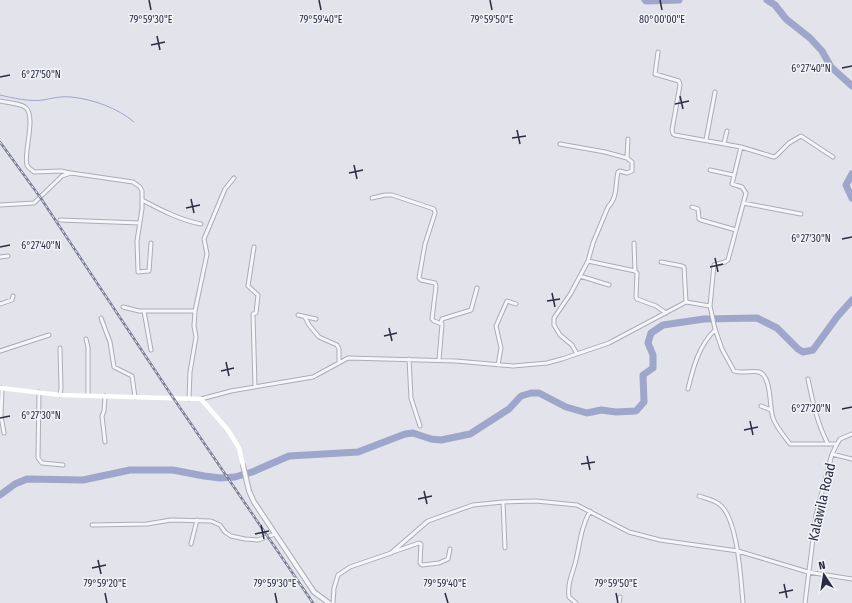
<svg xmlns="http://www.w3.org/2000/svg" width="852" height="603" font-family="'Fira Sans Condensed',sans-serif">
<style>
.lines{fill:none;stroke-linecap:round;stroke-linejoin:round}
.stream{stroke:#9ea6cb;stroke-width:1}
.river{stroke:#9ea6cb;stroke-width:7}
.minor-casing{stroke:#acacb9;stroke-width:5}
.tertiary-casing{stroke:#acacb9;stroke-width:6}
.minor{stroke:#f5f6f9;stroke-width:3}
.tertiary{stroke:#f5f6f9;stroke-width:4}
.secondary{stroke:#fff;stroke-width:4.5}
.rail-casing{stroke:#7c7e95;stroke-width:2.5}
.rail{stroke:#f2f3f8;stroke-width:1;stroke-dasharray:3;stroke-linecap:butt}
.ticks{fill:none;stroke:#2a2c43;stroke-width:1.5}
.labels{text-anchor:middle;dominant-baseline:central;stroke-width:3;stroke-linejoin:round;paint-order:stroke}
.street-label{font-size:14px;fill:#2a2c43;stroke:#f2f3f8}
.ticks-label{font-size:10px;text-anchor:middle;fill:#2a2c43;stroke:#f2f3f8;stroke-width:3;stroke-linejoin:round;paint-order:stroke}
</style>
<rect width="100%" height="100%" fill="#e3e3eb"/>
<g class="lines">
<!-- stream -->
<path class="stream" d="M0,95C11,98 32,102 43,100C53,98 62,96 71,97C92,99 118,108 134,122"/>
<!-- river -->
<path class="river" d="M645,0L646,1L679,0
M767,0L775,5L786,19L810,38L822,51L831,67L852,86
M852,174L846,185L852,198
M0,495L15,484L27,479L83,480L130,470H173L204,476L220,478L235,477L252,472L289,456L358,452L405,434L413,433L431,439L441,440L470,434L509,409L521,396L531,393H539L566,407L587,413L601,410L616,412L636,411L644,402L643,375L653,368V355L648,343L651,333L663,325L704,319L757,318L777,328L798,349L803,352L813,350L837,317L852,300"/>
<!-- minor casing -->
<g class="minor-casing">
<path id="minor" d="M658,52L655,74L679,81L680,85L672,130L673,134L675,135L741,147L774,157L776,156L789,143L801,136L833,157
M0,101C8,103 18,103 25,107C37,115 23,154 27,165C28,168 32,170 34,172L61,171L70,173
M628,139L627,158L632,162V171L627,173L620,171L618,172C615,185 618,197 608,207L593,243L588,261L635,271L637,273L636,297L637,299L656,306L666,313
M706,140L715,92
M724,143L727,131
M560,144L605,152L627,158
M710,170L733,175
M372,198L385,195H392L434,209L435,213L425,244L419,278L421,280L435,283L436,286L432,319L434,321L442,324L439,360
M142,200C161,210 180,220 201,224
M743,203L801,214
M0,205L34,203L62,176L71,173L133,182L140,187L142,191V209L137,241L138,272L149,271L151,243
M692,207L698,209L699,219L701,220L736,230
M60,220L140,223
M634,243L635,271
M254,247L248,286L258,295L256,313L253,314L255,387
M0,257L8,256
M661,262L682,266L684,267L686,302
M580,276L609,285
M0,304L12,300L13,296
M710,306L714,265L725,262L728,260L746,193L742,187L732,184L741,147
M123,307L139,311H195
M144,311L151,350
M298,315L316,319
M305,317L309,325L319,337L337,345L339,349V363
M101,318L110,342L114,367L132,376L135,397
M441,322L442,319L471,310L477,288
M86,339L88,347V395
M0,351L49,335
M577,354L572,345L560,335L554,325V318L571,293L588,261
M409,359L411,398L420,426
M498,365L501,348L496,326L507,301L516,304
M808,379C813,403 817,423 828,444
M2,388L1,416L4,433
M688,389C693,368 699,345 715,330
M39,392L38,458L42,463L63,465
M60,395L61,388L60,348
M105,396L104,411L102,416L105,442
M189,399L190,372L196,337L194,326L195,311L207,254L204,239L225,189L234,178
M201,399L231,391L313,377L348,358L456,361L513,366L547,363L562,359L609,343L686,302L710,306L715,329L722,349L734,371C742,374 752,370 759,372C772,376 769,407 773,418C776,427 785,437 790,444H837
M761,406L771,410
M832,454L852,459
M699,496C705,498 714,500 719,504C738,517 741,581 743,603
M503,502L505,548
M92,525L147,524L171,520L211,521L220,525L225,532L231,536L245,539L258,540L275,534
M191,544L197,520
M393,552L419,543L421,544L420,563L422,565L439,563L448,559L450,549
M333,603L334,588L338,575L350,567L391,553L428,521L473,505L503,502L536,501L577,505L629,532L660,540L738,551L808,572L852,579
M576,603L569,597C567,583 573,573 576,560C580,543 581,527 590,511
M619,603L620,597
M805,603L816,515L832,454L837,444L840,439L852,434"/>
</g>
<!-- tertiary casing -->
<g class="tertiary-casing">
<path id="tertiary" d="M243,465L249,491L254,502L314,592L329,603"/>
</g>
<!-- minor -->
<use href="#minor" class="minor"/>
<!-- tertiary -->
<use href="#tertiary" class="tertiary"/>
<!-- secondary -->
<path class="secondary" d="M0,388L60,395L201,399L228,430L239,448L243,465"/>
<!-- rail casing -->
<g class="rail-casing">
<path id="rail" d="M0,142L40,197L174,399L313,603"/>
</g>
<!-- rail -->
<use href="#rail" class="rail"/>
</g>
<!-- ticks -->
<path class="ticks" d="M149,0L151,10M319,0L321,10M490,0L492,10M660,0L662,10M157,36L160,50M151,45L165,42M842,68L852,66M0,77L10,75M680,96L683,109M675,104L689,101M517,130L520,144M512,138L526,136M354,165L357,179M349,173L363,170M191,199L194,213M186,208L200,205M842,239L852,237M0,247L10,245M715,258L718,272M710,267L723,264M552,293L555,307M547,301L560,299M389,328L392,341M384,336L397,333M226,362L229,376M221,371L234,368M842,409L852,407M0,418L10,416M750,421L753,435M744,430L758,427M587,456L590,470M581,464L595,462M424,491L427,504M418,499L432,496M261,525L264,539M255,534L269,531M98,560L101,574M92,568L106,565M784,584L787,598M105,593L107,603M275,593L277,603M445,593L448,603M616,593L618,603M779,593L793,590"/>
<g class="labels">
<!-- street labels -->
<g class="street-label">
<text transform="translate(822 502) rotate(-77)">Kalawila Road</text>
</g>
</g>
<g class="ticks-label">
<text x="151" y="23">79°59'30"E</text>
<text x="321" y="23">79°59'40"E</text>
<text x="492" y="23">79°59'50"E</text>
<text x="662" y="23">80°00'00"E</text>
<text x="811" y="72">6°27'40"N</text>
<text x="41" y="78">6°27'50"N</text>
<text x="811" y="242">6°27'30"N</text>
<text x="41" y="249">6°27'40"N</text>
<text x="811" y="412">6°27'20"N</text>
<text x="41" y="419">6°27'30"N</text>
<text x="105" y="587">79°59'20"E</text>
<text x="275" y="587">79°59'30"E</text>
<text x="445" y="587">79°59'40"E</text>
<text x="616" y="587">79°59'50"E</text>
</g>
<!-- north arrow -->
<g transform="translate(824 575) rotate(348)" stroke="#f2f3f8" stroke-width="3" paint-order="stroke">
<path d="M0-3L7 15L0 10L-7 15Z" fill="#2a2c43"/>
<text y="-6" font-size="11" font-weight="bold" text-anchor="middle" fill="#2a2c43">N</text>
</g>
</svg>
